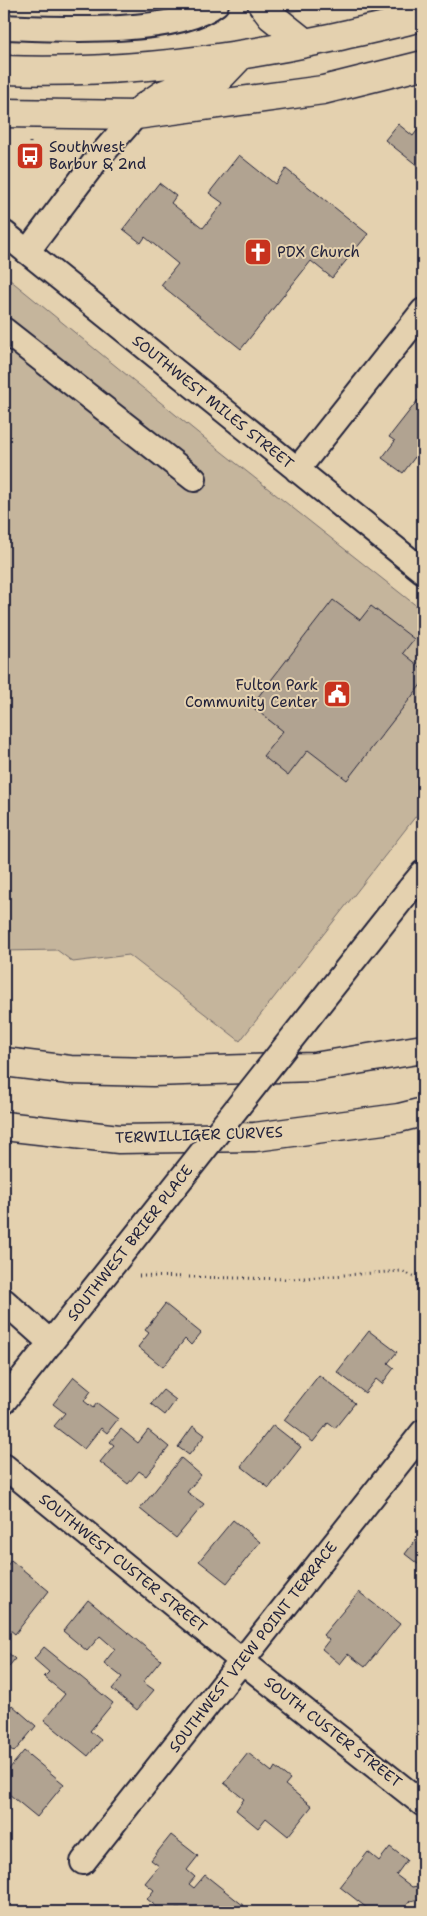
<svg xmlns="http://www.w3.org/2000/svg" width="427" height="1916" font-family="'Shantell Sans',sans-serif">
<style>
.green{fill:#c5b59c;stroke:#746c6c}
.building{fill:#b1a391;stroke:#22223b}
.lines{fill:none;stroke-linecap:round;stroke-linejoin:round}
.street-casing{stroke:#22223b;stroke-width:28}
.primary-casing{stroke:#22223b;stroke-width:31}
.highway-casing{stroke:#22223b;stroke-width:31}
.path{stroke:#22223b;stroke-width:3;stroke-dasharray:1 4;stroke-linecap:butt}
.street{stroke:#e4d1af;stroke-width:24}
.primary{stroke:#e4d1af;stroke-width:28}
.highway{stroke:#e4d1af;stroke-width:28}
.street-bridge-casing{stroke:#22223b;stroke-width:28;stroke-linecap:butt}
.street-bridge{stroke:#e4d1af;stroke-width:24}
.labels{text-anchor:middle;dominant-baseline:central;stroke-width:4;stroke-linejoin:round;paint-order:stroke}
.poi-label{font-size:15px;fill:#22223b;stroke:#e4d1af;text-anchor:start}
.street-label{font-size:15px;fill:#22223b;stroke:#e4d1af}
</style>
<rect width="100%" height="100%" fill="#e4d1af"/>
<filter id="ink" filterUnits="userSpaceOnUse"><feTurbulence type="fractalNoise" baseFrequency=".02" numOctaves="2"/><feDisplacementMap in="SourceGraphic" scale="10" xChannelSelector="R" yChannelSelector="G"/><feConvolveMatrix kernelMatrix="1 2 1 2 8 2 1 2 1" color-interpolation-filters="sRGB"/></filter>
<g filter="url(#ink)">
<!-- green -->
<path class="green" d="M264,4H330L252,19Z
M4,275L203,437L423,611V807L240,1041L129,955L73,962L57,950L4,951Z"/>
<!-- building -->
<path class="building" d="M423,123V170L385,140L398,124L413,136Z
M239,155L275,184L286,169L368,234L332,278L311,261L241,349L161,285L178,264L145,237L141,243L123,229L159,183L176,196L171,203L203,228L223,203L209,193Z
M418,400L423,404V462L415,457L403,473L382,458L395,441L389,437Z
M333,600L360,620L371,606L414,639L403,653L423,669V682L347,780L308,750L288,776L263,756L283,731L251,706Z
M165,1304L201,1333L191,1345L185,1339L163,1367L138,1347L149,1333L145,1330Z
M369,1331L397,1352L388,1363L394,1368L382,1384L376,1379L365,1393L337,1372Z
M319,1375L355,1403L335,1428L328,1423L313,1442L284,1420Z
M74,1377L91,1391L84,1401L93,1408L97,1403L118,1419L107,1433L101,1428L84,1449L54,1426L65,1413L53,1404Z
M163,1390L176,1400L165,1415L151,1404Z
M273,1425L301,1447L269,1488L241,1466Z
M193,1426L205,1435L189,1455L178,1447Z
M121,1429L138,1443L148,1430L169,1447L146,1476L139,1471L128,1484L100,1462L114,1445L110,1442Z
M181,1458L201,1475L187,1492L204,1504L176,1538L140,1509Z
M233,1520L260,1542L227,1583L199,1561Z
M423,1530V1568L405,1554Z
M11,1560L49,1591L15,1634L4,1625V1568L5,1569Z
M359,1592L400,1624L365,1667L348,1654L340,1664L322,1649L329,1640L323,1635Z
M88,1600L161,1660L143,1682L154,1690L137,1710L112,1689L122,1677L104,1663L115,1649L100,1636L87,1651L63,1631Z
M44,1647L113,1703L90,1731L101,1740L88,1756L44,1720L65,1694L44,1677L49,1672L34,1659Z
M4,1649L15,1659L4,1672Z
M12,1705L36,1726L14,1752L4,1744V1715Z
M24,1751L64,1784L37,1817L4,1790V1775Z
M248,1753L272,1772L275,1767L290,1779L285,1785L312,1806L288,1836L266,1818L258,1828L236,1810L244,1799L224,1783Z
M171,1835L198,1856L187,1870L195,1877L189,1884L194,1888L205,1875L249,1910L247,1912H182L177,1908L174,1912H163L147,1899L154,1890L145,1883L159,1866L151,1860Z
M390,1847L407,1860L396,1875L412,1887L418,1886L420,1899L410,1901L401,1912H372L340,1887L368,1852L379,1861Z"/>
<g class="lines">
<!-- street casing -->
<g class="street-casing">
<path id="street" d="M4,27C55,29 176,36 216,4
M4,233L423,571
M27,252L94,163L136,115
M4,330L194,479
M297,470L423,311
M409,890L423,873
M4,1301L51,1343
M4,1401L128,1246
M4,1466L242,1661L423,1804
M83,1862L423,1432"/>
</g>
<!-- primary casing -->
<g class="primary-casing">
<path id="primary" d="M262,4L271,16L305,43
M4,70C116,74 225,61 335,37C364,30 395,25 423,16
M143,108L162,95L190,84L218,79L240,56
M4,113L136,115L323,90L423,65"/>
</g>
<!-- highway casing -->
<g class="highway-casing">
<path id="highway" d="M4,1062L70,1070L153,1072L314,1067L423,1049
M4,1126L119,1139L255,1137L399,1118L423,1112"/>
</g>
<!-- path -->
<path class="path" d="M30,142V156
M139,1276L290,1279L401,1271L423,1280"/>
<!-- street -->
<use href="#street" class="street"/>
<!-- primary -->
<use href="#primary" class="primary"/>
<!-- highway -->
<use href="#highway" class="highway"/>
<!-- street-bridge casing -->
<g class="street-bridge-casing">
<path id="street-bridge" d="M128,1246L409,890"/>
</g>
<!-- street-bridge -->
<use href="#street-bridge" class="street-bridge"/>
</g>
</g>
<!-- icons -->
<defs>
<g id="bus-square" transform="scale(1.4375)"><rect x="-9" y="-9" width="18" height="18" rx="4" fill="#c8321e" stroke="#e4d1af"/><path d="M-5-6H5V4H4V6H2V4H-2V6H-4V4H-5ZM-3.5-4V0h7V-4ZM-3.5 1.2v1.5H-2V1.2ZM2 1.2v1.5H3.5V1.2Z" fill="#fff"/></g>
<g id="church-square" transform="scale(1.4375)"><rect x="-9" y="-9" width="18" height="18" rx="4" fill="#c8321e" stroke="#e4d1af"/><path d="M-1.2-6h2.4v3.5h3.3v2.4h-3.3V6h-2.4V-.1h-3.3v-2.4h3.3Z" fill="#fff"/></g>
<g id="civic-square" transform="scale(1.4375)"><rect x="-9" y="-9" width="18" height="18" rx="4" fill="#c8321e" stroke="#e4d1af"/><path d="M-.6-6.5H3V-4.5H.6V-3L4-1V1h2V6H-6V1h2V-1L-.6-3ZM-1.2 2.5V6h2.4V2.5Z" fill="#fff"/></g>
</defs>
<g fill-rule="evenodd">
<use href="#bus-square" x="30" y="156"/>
<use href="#church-square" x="258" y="252"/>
<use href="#civic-square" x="337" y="694"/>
</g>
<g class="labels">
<!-- poi labels -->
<g class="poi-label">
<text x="49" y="147">Southwest<tspan x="49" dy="17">Barbur &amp; 2nd</tspan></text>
<text x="277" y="252">PDX Church</text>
<text x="318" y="685" text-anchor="end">Fulton Park<tspan x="318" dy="17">Community Center</tspan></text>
</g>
<!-- street labels -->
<g class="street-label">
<text transform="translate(213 402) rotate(39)">SOUTHWEST MILES STREET</text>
<text transform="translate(199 1135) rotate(-2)">TERWILLIGER CURVES</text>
<text transform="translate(130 1243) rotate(-52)">SOUTHWEST BRIER PLACE</text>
<text transform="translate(123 1563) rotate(39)">SOUTHWEST CUSTER STREET</text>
<text transform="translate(253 1647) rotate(-52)">SOUTHWEST VIEW POINT TERRACE</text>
<text transform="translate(333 1732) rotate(38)">SOUTH CUSTER STREET</text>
</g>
</g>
<!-- margin -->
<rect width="427" height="1916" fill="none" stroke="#e4d1af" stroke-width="20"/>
<rect x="10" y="10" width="407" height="1896" fill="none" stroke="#22223b" stroke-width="2" filter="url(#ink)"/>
</svg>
